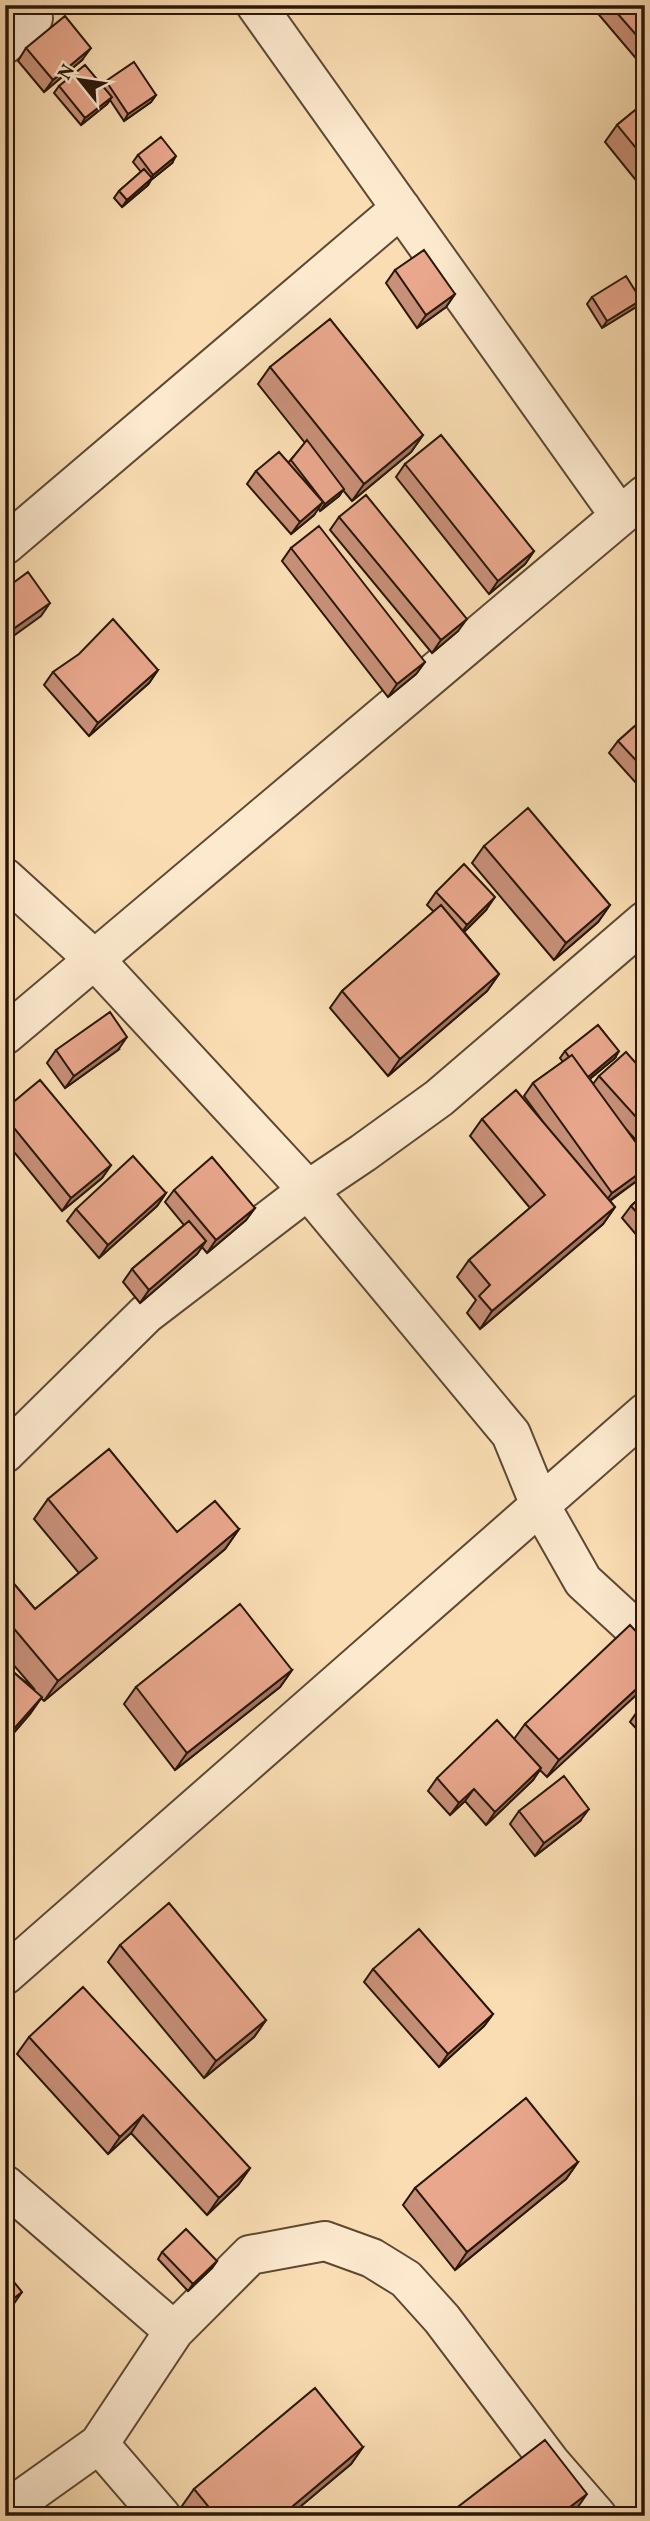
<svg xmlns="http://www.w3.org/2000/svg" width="650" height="2521" font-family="Vollkorn,serif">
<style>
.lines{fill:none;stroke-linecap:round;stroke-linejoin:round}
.minor-casing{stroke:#5d4834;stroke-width:42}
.minor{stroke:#fce9ce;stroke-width:38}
.wall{fill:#c89079;stroke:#29170a;stroke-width:2}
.shaded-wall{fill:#a37563;stroke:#29170a;stroke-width:2}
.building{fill:#e9a78d;stroke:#29170a;stroke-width:2}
</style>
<rect width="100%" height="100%" fill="#faddb3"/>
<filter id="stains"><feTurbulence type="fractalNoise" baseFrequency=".00286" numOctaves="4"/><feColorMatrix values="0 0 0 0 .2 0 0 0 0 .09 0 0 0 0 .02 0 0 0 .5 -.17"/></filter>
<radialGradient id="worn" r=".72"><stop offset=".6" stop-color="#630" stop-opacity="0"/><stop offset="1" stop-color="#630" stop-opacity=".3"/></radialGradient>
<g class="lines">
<!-- minor casing -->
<g class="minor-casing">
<path id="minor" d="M256,5L620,516
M5,44L33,18
M5,545L401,208
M5,878L94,959L308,1190L511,1434L540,1505L583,1581L645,1638
M5,1035L645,495
M5,1453L146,1314L308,1190L363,1153L439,1098L645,921
M5,1975L645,1413
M5,2185L174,2331
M99,2444L161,2516
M5,2511L99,2444L174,2331L250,2255L325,2241L372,2258L406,2279L442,2319L550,2462L597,2516"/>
</g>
<!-- minor -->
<use href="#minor" class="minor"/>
</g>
<!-- wall -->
<path class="wall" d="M597,5H645V69L594,9Z
M26,48L82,60L44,92L18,61Z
M106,81L156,95L151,102L124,121L110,100L107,104L81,125L54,93L59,86H103Z
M645,102V179L639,184L605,142L617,125Z
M138,155L172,163L151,180L148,185L122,207L114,198L119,191L141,172L133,162Z
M395,270L455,294L446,307L417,328L386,283Z
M592,297L636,307L602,328L587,304Z
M270,367L423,435L411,452L352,501L343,490L339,496L320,511L318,508L314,515L291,534L247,484L256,471L288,463L305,443L258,384Z
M405,464L534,551L525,564L489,594L396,477Z
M339,517L458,631L432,653L330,530Z
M291,548L425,662L416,674L388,697L282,561Z
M158,670L149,683L89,736L44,685L53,672Z
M645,717V793L609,753L618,741Z
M484,846L610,905L598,922L554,960L472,863Z
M436,892L486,910L464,932L499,974L487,991L388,1076L330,1008L342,991L434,912L427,905Z
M56,1050H118L65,1088L47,1063Z
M565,1051L615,1058L590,1079L593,1084L599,1076L642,1070L645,1068V1150L624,1127L645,1155V1173L642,1177L610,1201L615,1207L603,1224L480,1329L467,1313L476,1300L457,1277L469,1260L530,1208L470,1136L482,1119L543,1122L524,1096L533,1083L563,1062L560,1058Z
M5,1109L111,1165L102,1178L62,1211L5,1141Z
M174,1190L255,1208L246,1220L207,1253L202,1247L197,1254L140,1303L123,1282L132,1269L184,1225L165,1202Z
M166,1193L157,1206L99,1258L67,1221L76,1209Z
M645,1193V1245L622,1218L631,1206Z
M48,1499L177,1532L239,1529L225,1549L44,1701L41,1698L30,1714L5,1743V1665L35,1690L5,1655V1573L35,1609L79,1573L34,1519Z
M645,1641L547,1777L540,1770L533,1780L486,1825L465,1801L450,1815L428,1791L437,1778L514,1739L525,1724Z
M292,1670L280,1687L175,1770L124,1704L136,1687Z
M645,1703V1738L630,1722L639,1709Z
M519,1811L580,1821L535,1856L510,1824Z
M120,1945L266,2020L254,2037L204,2078L108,1962Z
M373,1969L493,2014L484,2026L439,2067L364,1982Z
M29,2037L250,2168L238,2185L207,2215L131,2133L108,2154L17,2054Z
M578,2162L566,2179L455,2270L403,2205L415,2188Z
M162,2252L217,2261L212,2268L188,2291L158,2259Z
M363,2447L351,2464L289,2516H190L182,2506L194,2489Z"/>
<!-- shaded-wall -->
<path class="shaded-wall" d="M91,48L82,60L44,92L53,80Z
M156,95L151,102L124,121L128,114Z
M112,97L107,104L81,125L85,118Z
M176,156L172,163L151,180L148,185L122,207L127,200L149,181L153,175Z
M455,294L446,307L417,328L426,315Z
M641,300L636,307L602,328L607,321Z
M423,435L411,452L352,501L364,484Z
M344,489L339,496L320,511L325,504Z
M323,502L314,515L291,534L300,522Z
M534,551L525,564L489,594L498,581Z
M50,603L41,616L5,642V636L6,634Z
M467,619L458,631L432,653L441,640Z
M425,662L416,674L388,697L397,684Z
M158,670L149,683L89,736L98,723Z
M495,897L486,910L458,938L467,925Z
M610,905L598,922L554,960L566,943Z
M499,974L487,991L388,1076L400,1059Z
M127,1037L118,1050L65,1088L74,1076Z
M619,1051L615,1058L582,1085L587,1078Z
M111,1165L102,1178L62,1211L71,1198Z
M645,1169V1173L642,1177L603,1205L612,1193Z
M166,1193L157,1206L99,1258L108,1245Z
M615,1207L603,1224L480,1329L492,1311Z
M255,1208L246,1220L207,1253L216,1240Z
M206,1241L197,1254L140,1303L149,1290Z
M239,1529L225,1549L44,1701L58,1681Z
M292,1670L280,1687L175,1770L187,1753Z
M645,1681V1687L547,1777L559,1760Z
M42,1697L30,1714L5,1743V1739Z
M541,1768L533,1780L486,1825L495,1812Z
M474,1789L465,1801L450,1815L459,1803Z
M589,1809L580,1821L535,1856L544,1843Z
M493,2014L484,2026L439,2067L448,2054Z
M266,2020L254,2037L204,2078L216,2061Z
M143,2115L131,2133L108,2154L120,2137Z
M578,2162L566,2179L455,2270L467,2252Z
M250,2168L238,2185L207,2215L219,2198Z
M217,2261L212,2268L188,2291L193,2284Z
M22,2292L13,2305L5,2311V2305Z
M363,2447L351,2464L289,2516H281Z
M587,2494L575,2511L569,2516H558Z"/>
<!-- building -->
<path class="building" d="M610,5H645V45Z
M65,16L91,48L53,80L26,48Z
M134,62L156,95L128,114L106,81Z
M85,65L112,97L85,118L59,86Z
M645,102V159L617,125Z
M161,137L176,156L153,175L138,155Z
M144,169L152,178L127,200L119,191Z
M424,250L455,294L426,315L395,270Z
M626,276L641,300L607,321L592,297Z
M330,319L423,435L364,484L270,367Z
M441,435L534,551L498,581L405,464Z
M307,440L344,489L325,504L291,460Z
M279,452L323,502L300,522L256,471Z
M366,495L467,619L441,640L339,517Z
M319,526L425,662L397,684L291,548Z
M28,572L50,603L6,634L5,633V589Z
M113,619L158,670L98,723L53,672L79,654Z
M645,717V770L618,741Z
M528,808L610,905L566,943L484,846Z
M464,864L495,897L467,925L436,892Z
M441,905L499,974L400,1059L342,991Z
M110,1012L127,1037L74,1076L56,1050Z
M598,1025L619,1051L588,1077L572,1055L569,1057L565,1051Z
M626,1052L642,1070L645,1068V1127L599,1076Z
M572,1055L645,1155V1169L612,1193L533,1083Z
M40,1080L111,1165L71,1198L5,1117V1109Z
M516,1090L615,1207L492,1311L479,1296L490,1285L469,1260L545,1195L482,1119Z
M133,1156L166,1193L108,1245L76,1209Z
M212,1157L255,1208L216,1240L174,1190Z
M645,1193V1222L631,1206Z
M189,1221L206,1241L149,1290L132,1269Z
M109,1449L177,1532L215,1501L239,1529L58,1681L5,1618V1573L35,1609L97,1558L48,1499Z
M240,1604L292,1670L187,1753L136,1687Z
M630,1625L645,1641V1681L559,1760L525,1724Z
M5,1665L42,1697L5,1739Z
M645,1703V1716L639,1709Z
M497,1720L541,1768L495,1812L474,1789L459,1803L437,1778Z
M564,1776L589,1809L544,1843L519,1811Z
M169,1903L266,2020L216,2061L120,1945Z
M419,1929L493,2014L448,2054L373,1969Z
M83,1987L250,2168L219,2198L143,2115L120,2137L29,2037Z
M526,2098L578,2162L467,2252L415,2188Z
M186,2229L217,2261L193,2284L162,2252Z
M5,2271L22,2292L5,2305Z
M315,2388L363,2447L281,2516H216L194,2489Z
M5,2428L11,2435L5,2440Z
M545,2440L587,2494L558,2516H446Z"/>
<!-- margin -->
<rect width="650" height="2521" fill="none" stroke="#faddb3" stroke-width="28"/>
<rect x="7" y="7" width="636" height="2507" fill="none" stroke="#29170a" stroke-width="3.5"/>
<rect x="14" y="14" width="622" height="2493" fill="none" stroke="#29170a" stroke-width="2"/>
<!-- north arrow -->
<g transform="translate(80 80) rotate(300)" stroke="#fce9ce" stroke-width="5" paint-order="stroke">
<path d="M0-5L12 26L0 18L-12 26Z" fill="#29170a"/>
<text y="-10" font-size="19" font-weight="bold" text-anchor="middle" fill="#29170a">N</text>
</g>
<rect width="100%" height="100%" filter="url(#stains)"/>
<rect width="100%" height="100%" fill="url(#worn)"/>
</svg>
